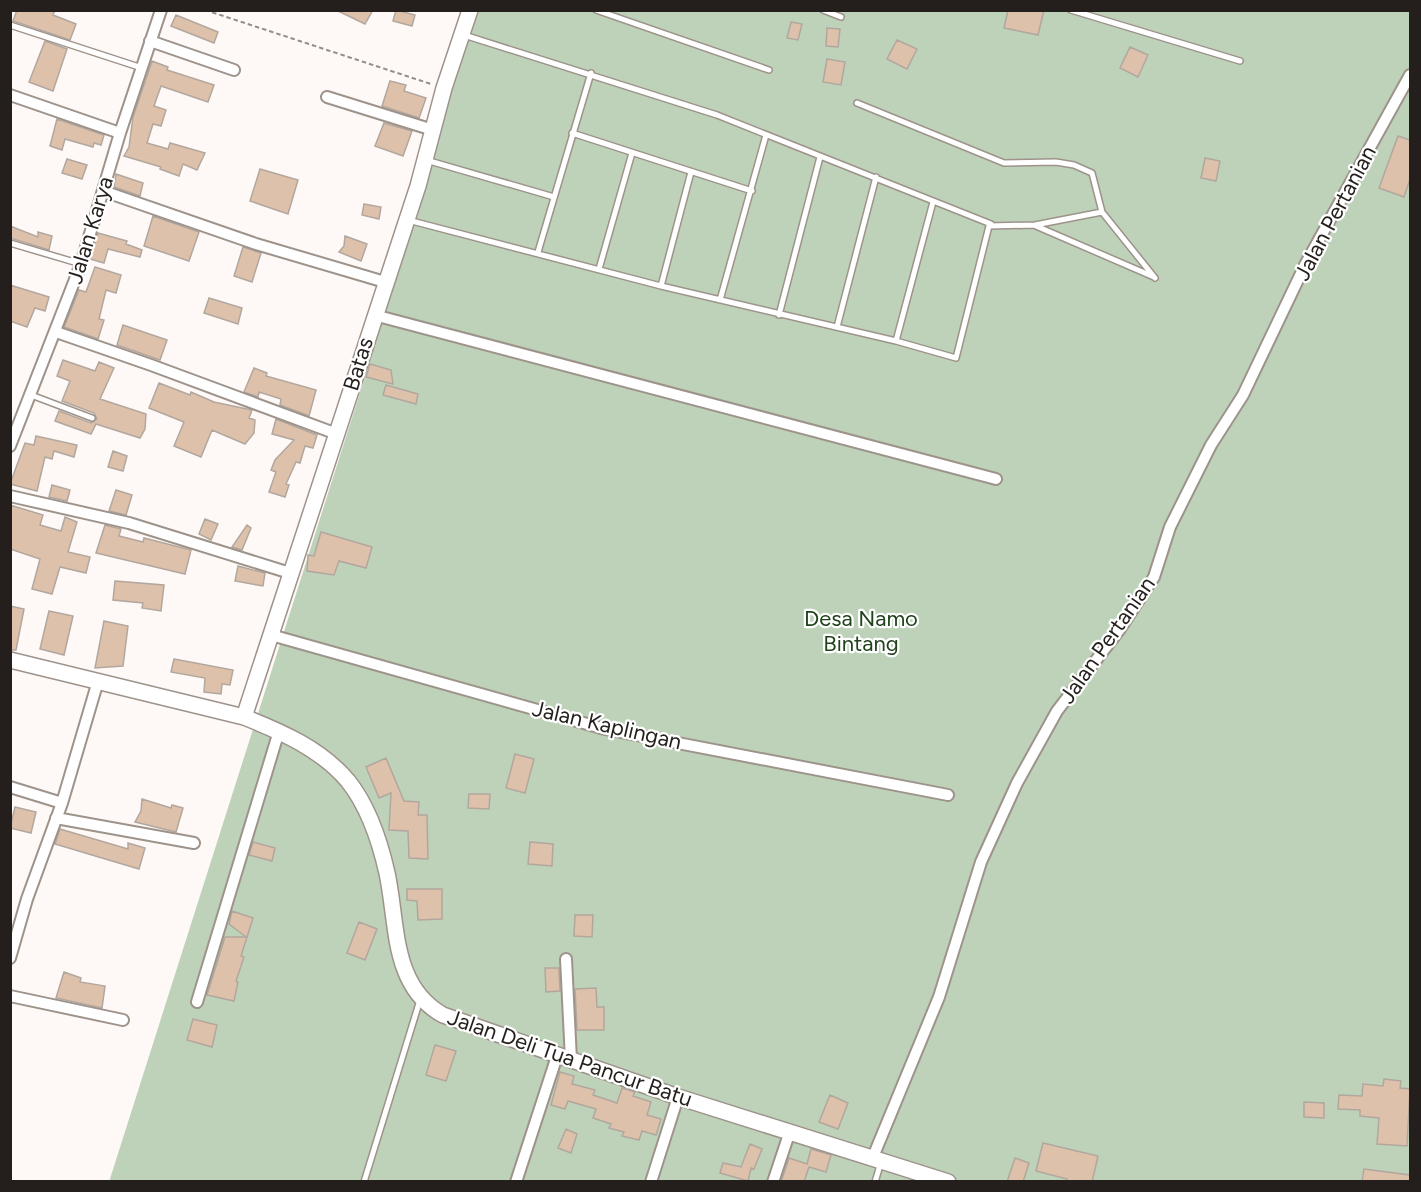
<svg xmlns="http://www.w3.org/2000/svg" width="1421" height="1192" font-family="Figtree,sans-serif">
<style>
.green{fill:#bdd2b9}
.building{fill:#dec1aa;stroke:#b2a79e;stroke-width:1.5}
.lines{fill:none;stroke-linecap:round;stroke-linejoin:round}
.lane-casing{stroke:#9e938b;stroke-width:8}
.street-casing{stroke:#9e938b;stroke-width:14}
.secondary-casing{stroke:#9e938b;stroke-width:18}
.path{stroke:#918c89;stroke-width:2;stroke-dasharray:4.5 3;stroke-linecap:butt}
.lane{stroke:#fff;stroke-width:5}
.street{stroke:#fff;stroke-width:10}
.secondary{stroke:#fff;stroke-width:15}
.labels{text-anchor:middle;dominant-baseline:central;stroke-width:4.5;stroke-linejoin:round;paint-order:stroke}
.street-label{font-size:22px;fill:#241f1c;stroke:#fff}
.park-label{font-size:22px;fill:#21431c;stroke:#fff}
</style>
<rect width="100%" height="100%" fill="#fef9f6"/>
<!-- green -->
<path class="green" d="M475,11H1410V1181L109,1182L365,377Z"/>
<!-- building -->
<path class="building" d="M17,10H55L53,15L76,24L70,40L13,21Z
M336,10H373L365,24Z
M396,10L415,15L412,26L393,21Z
M1008,10H1044L1038,35L1004,28Z
M176,15L218,32L214,43L171,26Z
M791,22L802,24L798,40L787,38Z
M827,28L840,29L838,47L826,46Z
M897,40L917,49L907,69L887,59Z
M45,41L67,49L53,91L29,82Z
M1130,47L1148,55L1138,77L1120,68Z
M827,59L845,62L841,85L823,82Z
M152,61L168,67L167,70L214,85L208,102L161,86L154,106L166,110L161,126L153,124L147,143L168,149L170,143L205,153L197,170L183,164L179,176L160,169L161,167L124,156L129,147L133,117Z
M390,81L406,85L404,91L426,98L419,118L382,106Z
M57,119L104,135L101,145L94,143L93,147L65,139L62,150L50,146Z
M384,123L412,131L403,156L375,146Z
M1398,136L1410,140V179L1404,197L1379,188Z
M1205,158L1220,161L1216,181L1201,178Z
M67,159L87,165L82,179L62,173Z
M260,169L298,180L288,214L250,201Z
M116,174L143,183L140,196L114,187Z
M364,204L381,207L379,219L362,215Z
M153,216L199,232L189,261L144,246Z
M10,226L38,237V232L52,236L49,250L10,238Z
M98,233L127,241L126,244L142,250L140,257L108,249L104,263L90,259Z
M345,236L367,244L361,261L339,252L344,246Z
M243,247L261,253L252,282L234,276Z
M95,267L121,275L116,293L106,290L99,319L104,320L98,339L64,327L79,290L86,292Z
M10,285L49,297L45,311L35,308L27,327L10,321Z
M209,298L242,308L238,324L204,313Z
M123,325L167,340L160,360L117,345Z
M63,360L95,371L99,362L114,368L100,399L146,414L145,429L140,438L96,424L91,434L55,421L59,411L91,423L97,419L94,413L62,401L70,381L57,376Z
M370,364L391,370L393,384L366,377Z
M254,368L267,373L266,376L316,390L309,416L280,405L281,399L259,392L258,397L244,392Z
M159,383L190,395L191,392L214,402L252,410L249,418L255,420L254,433L245,444L212,430L201,457L174,446L184,422L149,408Z
M386,385L418,394L416,404L383,395Z
M276,419L317,435L313,448L305,446L300,463L296,462L286,484L289,485L285,497L269,492L276,472L271,470L275,460L294,440L272,434Z
M36,436L77,445L74,457L54,451L52,459L45,457L37,491L10,484L25,443L34,445Z
M113,451L127,456L123,471L108,467Z
M52,485L70,490L67,501L49,497Z
M116,490L132,495L126,515L109,511Z
M10,505L43,515L40,525L61,531L65,517L77,522L68,552L90,557L86,573L60,567L52,594L32,589L40,559L10,549Z
M205,519L218,524L211,540L199,534Z
M105,525L121,529L119,536L143,542L144,538L191,550L185,574L96,553Z
M247,525L251,528L242,550L232,547Z
M321,532L372,547L366,568L339,561L334,575L307,571L308,555L314,556Z
M238,566L265,573L263,586L235,581Z
M115,581L164,585L161,611L142,608L143,603L113,600Z
M10,606L24,609L16,650H10Z
M49,611L73,616L64,655L40,649Z
M104,621L128,626L123,666L95,668Z
M174,659L233,670L230,685L222,684L221,694L204,692L205,678L171,672Z
M515,754L534,759L525,793L506,788Z
M386,758L404,801L419,802L418,815H427L428,859L409,858L408,831L389,830L391,793L379,798L366,767Z
M469,794H490L489,809L468,808Z
M142,799L171,808L172,805L183,808L176,832L135,822L141,811Z
M15,807L36,812L31,833L10,828Z
M60,829L128,849V843L145,848L139,869L55,844Z
M253,842L275,848L272,861L249,855Z
M530,842L553,844L552,866L528,864Z
M407,889H442V919L418,920L417,901L407,900Z
M232,911L253,918L241,956L244,957L236,981L238,982L234,1001L207,995L225,937H246L229,924Z
M575,915H593L592,937L574,936Z
M359,922L377,929L365,960L347,953Z
M545,968H559L560,991L546,992Z
M64,972L81,978L80,982L105,986L102,1008L56,998Z
M596,988L597,1007H604V1030H577L575,989Z
M193,1019L217,1025L212,1047L187,1040Z
M435,1045L456,1051L446,1081L426,1075Z
M560,1072L574,1076L572,1084L595,1090L593,1095L617,1103L622,1088L635,1092L633,1096L651,1102L647,1115L661,1119L656,1135L642,1131L639,1140L622,1136L624,1132L609,1128L611,1124L593,1118L596,1109L568,1101L565,1109L551,1105Z
M1384,1079L1401,1081L1400,1088L1410,1089L1407,1146L1377,1144L1379,1118L1360,1116V1110L1338,1109L1339,1095L1362,1096L1363,1084L1383,1086Z
M830,1095L848,1103L838,1129L819,1122Z
M1304,1102L1324,1103V1118L1304,1117Z
M566,1129L577,1134L571,1153L558,1148Z
M1043,1143L1098,1156L1092,1182H1066L1067,1179L1036,1171Z
M750,1144L762,1149L754,1169L751,1168L748,1181L720,1173L723,1163L741,1167Z
M811,1149L831,1155L826,1172L809,1167L804,1182H781L789,1158L807,1164Z
M1015,1158L1029,1163L1023,1182H1007Z
M1364,1169L1410,1175V1182H1362Z"/>
<g class="lines">
<!-- lane casing -->
<g class="lane-casing">
<path id="lane" d="M596,10L769,70
M823,10L841,17
M1071,10L1240,61
M10,25L142,68
M464,35L717,115L991,224L989,226L1035,225L1102,212
M857,103L1004,163L1056,162L1074,165L1092,173L1102,212L1155,278
M572,133L752,191
M426,160L554,197
M408,220L661,286L896,341L956,358L989,226
M1036,226L1154,277
M10,243L81,264
M538,252L591,73
M599,269L632,153
M661,286L691,172
M720,300L766,135
M779,315L820,157
M837,327L876,177
M896,341L933,202
M31,395L92,418
M364,1182L420,1000
M875,1182L881,1162"/>
</g>
<!-- street casing -->
<g class="street-casing">
<path id="street" d="M150,41L234,70
M10,95L120,133
M327,97L433,130
M103,191L256,244L385,282
M374,315L996,479
M56,332L151,365L337,434
M10,446L81,264L120,133L161,10
M10,496L129,523L290,573
M271,635L605,729L948,795
M10,787L62,803
M56,818L194,843
M10,958L27,899L62,803L98,681
M566,959L571,1060
M10,996L123,1020
M197,1002L279,731
M873,1157L939,997L981,862L1017,783L1057,711L1120,629L1154,577L1170,527L1211,445L1243,395L1305,265L1410,75
M516,1182L557,1056
M651,1182L678,1097
M773,1182L790,1131"/>
</g>
<!-- secondary casing -->
<g class="secondary-casing">
<path id="secondary" d="M10,660L244,717C282,732 321,749 348,781C368,806 380,842 387,873C398,924 391,986 443,1015L678,1097L948,1182
M244,717L418,186L444,88L470,10"/>
</g>
<!-- path -->
<path class="path" d="M205,10L431,84"/>
<!-- lane -->
<use href="#lane" class="lane"/>
<!-- street -->
<use href="#street" class="street"/>
<!-- secondary -->
<use href="#secondary" class="secondary"/>
</g>
<g class="labels">
<!-- street labels -->
<g class="street-label">
<text transform="translate(1335 213) rotate(-62)">Jalan Pertanian</text>
<text transform="translate(90 230) rotate(-73)">Jalan Karya</text>
<text transform="translate(358 364) rotate(-73)">Batas</text>
<text transform="translate(1107 640) rotate(-55)">Jalan Pertanian</text>
<text transform="translate(607 725) rotate(13)">Jalan Kaplingan</text>
<text transform="translate(570 1058) rotate(19)">Jalan Deli Tua Pancur Batu</text>
</g>
<!-- park labels -->
<g class="park-label">
<text x="861" y="618">Desa Namo<tspan x="861" dy="25">Bintang</tspan></text>
</g>
</g>
<!-- border -->
<rect width="1421" height="1192" fill="none" stroke="#241f1c" stroke-width="24"/>
</svg>
